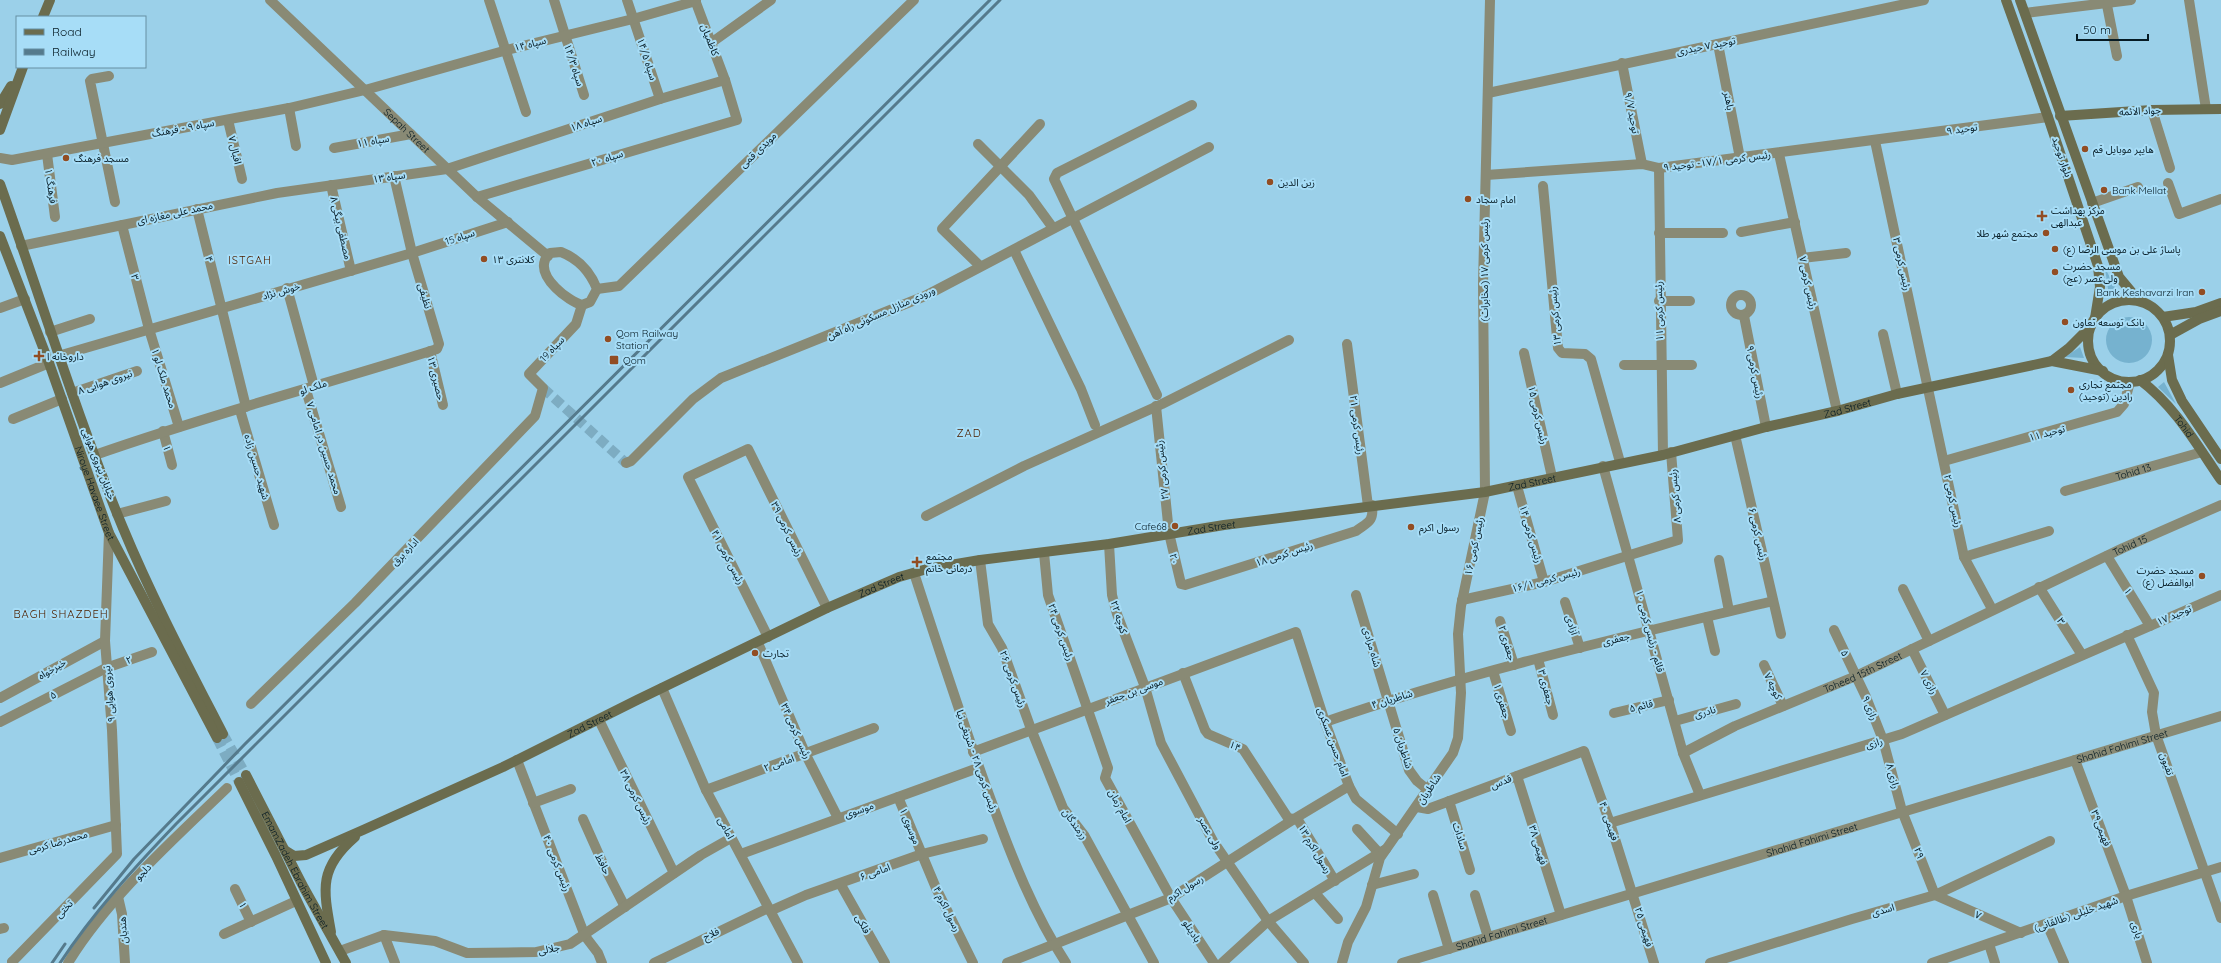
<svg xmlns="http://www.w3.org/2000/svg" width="2221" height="963" font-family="Quicksand,'Noto Sans Arabic',sans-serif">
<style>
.green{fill:#76b2cf}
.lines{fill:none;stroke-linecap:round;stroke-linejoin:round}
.minor-tunnel{stroke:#7dacc2;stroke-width:10;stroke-dasharray:10 5;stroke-linecap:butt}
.secondary-tunnel{stroke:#7dacc2;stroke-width:10;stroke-dasharray:10 5;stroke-linecap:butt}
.minor{stroke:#898a75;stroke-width:10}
.tertiary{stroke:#898a75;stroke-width:10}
.secondary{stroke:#6b6c4e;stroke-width:10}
.rail{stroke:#557a8c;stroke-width:3}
.poi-dot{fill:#924d23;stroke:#a7ddf7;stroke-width:1.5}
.labels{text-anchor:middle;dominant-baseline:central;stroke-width:4;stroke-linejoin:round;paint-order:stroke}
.street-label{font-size:10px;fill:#061b24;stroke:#a7ddf7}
.poi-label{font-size:10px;fill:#061b24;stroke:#a7ddf7;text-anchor:start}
.neighbourhood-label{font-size:11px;letter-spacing:1px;fill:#4e2001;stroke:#a7ddf7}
</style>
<rect width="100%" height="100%" fill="#9bd0e9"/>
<!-- green -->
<path class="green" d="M2105,268L2118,293L2109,296Z
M2106 340a23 23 0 1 1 46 0a23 23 0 1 1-46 0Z
M2080,347L2084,358L2065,357Z
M2164,382L2176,404L2158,387Z"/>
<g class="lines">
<!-- minor-tunnel -->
<path class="minor-tunnel" d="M543,388L626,463"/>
<!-- secondary-tunnel -->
<path class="secondary-tunnel" d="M223,734L246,775
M217,738L239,782"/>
<!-- minor -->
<g class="minor">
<path d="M489,0L526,112"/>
<path d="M554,0L584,95"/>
<path d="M627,0L660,99"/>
<path d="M2106,0L2117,56"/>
<path d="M2189,0L2206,109"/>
<path d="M2025,13L2131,0"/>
<path d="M711,43L771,0"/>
<path d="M1718,44L1740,158"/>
<path d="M1622,63L1642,164"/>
<path d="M109,76L92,79L90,81L115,202"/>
<path d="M1488,93L1924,0"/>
<path d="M289,108L296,146"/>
<path d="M2152,110L2170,168"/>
<path d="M228,120L242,179"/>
<path d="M1875,141L1964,557L1992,609"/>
<path d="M978,144L1029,195L1053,228"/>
<path d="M334,148L411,134"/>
<path d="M47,154L55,217"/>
<path d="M1779,154L1837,411"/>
<path d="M0,158L12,160L289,108L365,90L507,50L633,19L696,1"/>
<path d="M1659,168L1663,455"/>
<path d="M1486,175L1642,164L1659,168L2048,117"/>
<path d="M2168,183L2179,214L2221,199"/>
<path d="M331,185L351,271"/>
<path d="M1543,186L1558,348L1562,353L1585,354L1591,359L1620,462"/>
<path d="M477,197L737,120L725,80L695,0"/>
<path d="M2092,203L2138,187"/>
<path d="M197,209L246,407"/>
<path d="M122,225L149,329L179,427"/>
<path d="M1741,232L1795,222"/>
<path d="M1659,233H1723"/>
<path d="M21,246L277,193L447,169L660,99L725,80"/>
<path d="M1014,250L1081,389L1095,425"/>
<path d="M1802,258L1846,253"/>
<path d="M980,266L942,229L1040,124"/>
<path d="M287,288L314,386"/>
<circle cx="1741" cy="305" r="10"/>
<path d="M1659,301H1690"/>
<path d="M0,308L25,299"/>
<path d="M1744,316L1766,427"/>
<path d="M50,332L90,319"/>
<path d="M1883,334L1897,394"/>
<path d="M1347,344L1368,506"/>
<path d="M430,351L443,405"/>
<path d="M1524,353L1552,477"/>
<path d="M58,356L412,253L508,222"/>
<path d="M1624,365H1692"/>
<path d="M0,383L49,363"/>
<path d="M306,390L341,507"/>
<path d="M72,393L137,371"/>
<path d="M1157,395L1054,179L1057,173L1192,105"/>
<path d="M1156,406L1169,533L1181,584L1185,585L1356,531C1368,522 1374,522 1372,505"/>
<path d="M240,410L274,525"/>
<path d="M13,419L62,399"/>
<path d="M163,431L172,465"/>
<path d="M1735,435L1781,634"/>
<path d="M95,455C208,415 323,385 437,349L439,344L412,253L394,176"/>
<path d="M1944,461L2117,412L2124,404L2130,382"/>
<path d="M626,463L631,461L693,399L721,378L925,296L1209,147"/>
<path d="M1603,466L1683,753L1700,795"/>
<path d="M1517,486L1544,582"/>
<path id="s1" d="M2065,491L2202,452"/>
<path d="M117,514L166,501"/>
<path d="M926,516L1024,466L1162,404L1289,340"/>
<path d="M1109,544L1112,595L1117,614L1145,687L1161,743L1213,841L1268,921L1304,963"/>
<path d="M1044,553L1048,595L1108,768L1105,778L1171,898L1214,963"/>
<path d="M2107,556L2150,626"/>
<path d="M1964,557L2049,531"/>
<path d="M980,560L988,624L1002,648L1031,729L1063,808L1084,835L1154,963"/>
<path d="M1719,560L1729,611"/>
<path d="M914,573C939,650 964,727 992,803C1012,858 1034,914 1066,963"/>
<path d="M2039,587L2082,655"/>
<path d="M1903,589L1929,641"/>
<path d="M1356,595L1409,770L1417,781L1428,790"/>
<path d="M1462,600L1544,582L1678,540L1671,452"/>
<path d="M1565,602L1580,648"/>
<path d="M1707,617L1715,651"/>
<path d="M1500,621L1514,665"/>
<path d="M1834,630L1866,697L1883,740L1902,811L1935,895L2021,933"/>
<path d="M2127,635L2154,693L2152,712L2156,735L2221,918"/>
<path d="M768,637L688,477L748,449L827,608"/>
<path d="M758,643L805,753L838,818"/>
<path d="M1912,649L1945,715"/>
<path d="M1538,659L1553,715"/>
<path d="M1764,665L1783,706"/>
<path d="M1493,671L1511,731"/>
<path d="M1183,673L1205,730L1208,734L1243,749L1288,818L1298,820L1335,881"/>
<path d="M0,698L105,641"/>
<path d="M251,704L355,603L535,416L543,388L529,374L576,324L582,305"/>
<path d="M1614,713L1669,700"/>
<path d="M599,720L674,873"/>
<path d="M1675,721L1736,704"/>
<path d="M0,722L106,668L152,652"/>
<path d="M1325,722C1471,671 1623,637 1773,601"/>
<path d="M973,752L1296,632L1325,722L1349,786L1356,799L1398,834"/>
<path id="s2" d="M1683,753L1735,726L1856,676L2123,548L2221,505"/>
<path d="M517,760L585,936L598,953L602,963"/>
<path d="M2075,760L2126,896L2147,963"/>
<path d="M1517,776L1561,915"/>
<path d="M706,790L874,728"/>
<path d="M898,797L936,888L973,963"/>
<path d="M1449,801L1470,870"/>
<path d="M533,803L571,789"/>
<path d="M1417,807L1428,809L1584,751L1610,823L1654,963"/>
<path d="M583,819L604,866L625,907"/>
<path d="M1610,823L1902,734L2221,595"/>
<path d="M1357,829L1379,853"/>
<path d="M741,854L978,768"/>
<path d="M0,858L116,825"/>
<path d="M841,885L885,963"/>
<path d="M1372,885L1414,874"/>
<path d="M235,889L251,922"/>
<path d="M1315,893L1338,919"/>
<path d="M1433,895L1449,949"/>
<path d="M1475,895L1488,937"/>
<path d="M770,911L806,895L922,854L983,839"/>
<path d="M2047,924L2064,963"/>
<path d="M0,929L4,928"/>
<path d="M224,934L296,901"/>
<path d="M384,935L395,963"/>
<path d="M1989,944L1995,963"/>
<path d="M340,951L384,935L435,941L467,953L536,952L570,944L701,855L731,838"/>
<path d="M12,962L117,854L112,730L105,641L109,533"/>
<path d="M654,963L768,908"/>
<path d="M1007,963L1171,898L1294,819L1349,786"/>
<path d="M1222,963L1268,921L1386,849"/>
<path d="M1710,963L1852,919L1935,895L2050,841"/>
</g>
<!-- tertiary -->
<g class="tertiary">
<path id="s3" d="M270,0L477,197L548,256"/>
<path d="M561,252C579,259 590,271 597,289L590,302L582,305C568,301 538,278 545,260C545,258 549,255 550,253Z"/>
<path d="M597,289L619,286L914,0"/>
<path d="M662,688L706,790L798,963"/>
<path d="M118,897L122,914L125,963"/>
<path d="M12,963V962"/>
<path d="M68,963C107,899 173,840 227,788"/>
<path d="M1342,963L1348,942L1366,907L1380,858L1453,753L1458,738L1461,693L1458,634L1461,606L1485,492L1483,284L1490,0"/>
<path id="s4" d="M1402,963L2221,716"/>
<path d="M1932,963L2126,896L2221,867"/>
</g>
<!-- secondary -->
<g class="secondary">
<path d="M2006,0L2048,117L2098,266L2100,287L2095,318"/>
<path d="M2020,0L2119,277L2139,301"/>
<path d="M43,17L50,0"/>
<path d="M0,104L11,86"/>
<path d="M2060,116L2152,110L2221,109"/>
<path d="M0,130L23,67"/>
<path d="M0,184C41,298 76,415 123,528C152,598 188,666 223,734"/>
<path id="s5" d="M0,236L49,363L109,533L217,738"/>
<circle cx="2129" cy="341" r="41"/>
<path d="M2163,317L2196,312L2221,303"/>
<path d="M2170,335L2199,319L2221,311"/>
<path d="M2168,355L2172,380L2182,401L2221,459"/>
<path d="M2052,361L2069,348L2091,326"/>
<path id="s6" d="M2140,380C2175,406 2197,445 2221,480"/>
<path id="s7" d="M246,775L304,888L346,963"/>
<path d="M239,782L276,856L326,963"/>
<path id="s8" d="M286,851L294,856L306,855L363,830L503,767L637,700L827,608L899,577L927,569L980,560L1109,544L1224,525L1485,492L1663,455L1766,427L1837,411L1897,394L2052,361L2103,371"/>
<path d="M331,932C323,888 319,868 355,837"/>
</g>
<!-- rail -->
<path class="rail" d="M94,908L134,859L245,744L990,0
M52,963L65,944
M60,963C93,913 134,868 176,824L1000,0"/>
</g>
<!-- markers -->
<g class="poi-dot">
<circle cx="2085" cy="149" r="4"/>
<circle cx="66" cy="158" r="4"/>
<circle cx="1270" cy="182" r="4"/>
<circle cx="2104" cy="190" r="4"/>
<circle cx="1468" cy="199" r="4"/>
<path d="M2040 210h4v4h4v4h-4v4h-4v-4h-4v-4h4z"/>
<circle cx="2046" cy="233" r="4"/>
<circle cx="2055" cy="249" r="4"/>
<circle cx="484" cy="259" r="4"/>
<circle cx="2055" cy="272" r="4"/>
<circle cx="2202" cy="292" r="4"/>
<circle cx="2065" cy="322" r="4"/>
<circle cx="608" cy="339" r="4"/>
<path d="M37 350h4v4h4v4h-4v4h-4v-4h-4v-4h4z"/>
<rect x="609" y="355" width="10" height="10" rx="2"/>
<circle cx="2071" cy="390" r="4"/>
<circle cx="1175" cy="526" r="4"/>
<circle cx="1411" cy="527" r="4"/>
<path d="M915 556h4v4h4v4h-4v4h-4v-4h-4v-4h4z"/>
<circle cx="2202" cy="576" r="4"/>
<circle cx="755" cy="653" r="4"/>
</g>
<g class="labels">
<!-- street labels -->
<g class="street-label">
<text transform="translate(710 40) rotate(69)">کاظمیان</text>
<text transform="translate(530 44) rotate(-14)">سپاه ۱۴</text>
<text transform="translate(1706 46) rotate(-11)">توحید ۷ حیدری</text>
<text transform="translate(647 59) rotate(72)">سپاه ۱۴/۵</text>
<text transform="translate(574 65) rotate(72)">سپاه ۱۴/۳</text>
<text transform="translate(1729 101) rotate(79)">باهنر</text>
<text transform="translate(2140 111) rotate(-3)">جواد الائمه</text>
<text transform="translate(1632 113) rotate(79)">توحید ۹/۷</text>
<text transform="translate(586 123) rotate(-18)">سپاه ۱۸</text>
<text transform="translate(183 128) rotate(-10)">سپاه ۹ - فرهنگ</text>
<text transform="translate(1962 129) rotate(-8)">توحید ۹</text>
<text stroke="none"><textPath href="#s3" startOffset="189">Sepah Street</textPath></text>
<text transform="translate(373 141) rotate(-10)">سپاه ۱۱</text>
<text transform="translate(235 150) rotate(77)">۷ اقبال</text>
<text transform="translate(758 150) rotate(-44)">مویدی قمی</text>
<text transform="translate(2062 157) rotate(71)">بلوار توحید</text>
<text transform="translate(607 158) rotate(-17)">سپاه ۲۰</text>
<text transform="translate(1717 161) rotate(-7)">رئیس کرمی ۱۷/۱- توحید ۹</text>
<text transform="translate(389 177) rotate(-8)">سپاه ۱۳</text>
<text transform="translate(51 186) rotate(82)">فرهنگ ۱</text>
<text transform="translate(175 213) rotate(-12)">محمد علی مغازه ای</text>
<text transform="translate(341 228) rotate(77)">۸ مصطفی بیگی</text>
<text transform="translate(460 237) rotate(-18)">سپاه 15</text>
<text transform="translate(209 259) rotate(77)">۴</text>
<text transform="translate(1902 264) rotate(78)">رئیس کرمی ۳</text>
<text transform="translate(1484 270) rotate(-90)">رئیس کرمی ۱۷ (مخابرات)</text>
<text transform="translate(135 277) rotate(75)">۳</text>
<text transform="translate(1808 283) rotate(78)">رئیس کرمی ۷</text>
<text transform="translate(281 291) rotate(-16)">خوش نژاد</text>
<text transform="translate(425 296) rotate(74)">نظیفی</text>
<text transform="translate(1659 311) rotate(-91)">رئیس کرمی ۱۱</text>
<text transform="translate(881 313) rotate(-24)">ورودی منازل مسکونی راه آهن</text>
<text transform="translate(1555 316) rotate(-95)">رئیس کرمی ۱۳</text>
<text transform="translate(552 349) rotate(-47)">سپاه 19</text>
<text transform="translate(1755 372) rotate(79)">رئیس کرمی ۹</text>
<text transform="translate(164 378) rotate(73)">۱ محمد ملک لو</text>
<text transform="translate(436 378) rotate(76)">۱۳ حصیری</text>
<text transform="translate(105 382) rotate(-19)">نیروی هوایی ۸</text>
<text transform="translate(313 387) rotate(-18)">ملک لو</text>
<text stroke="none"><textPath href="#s8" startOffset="1641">Zad Street</textPath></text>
<text transform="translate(1538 415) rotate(77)">رئیس کرمی ۱۵</text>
<text transform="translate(1357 425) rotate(83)">رئیس کرمی ۲۱</text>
<text stroke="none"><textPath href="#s6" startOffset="64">Tohid</textPath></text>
<text transform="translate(2047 433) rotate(-15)">توحید ۱۱</text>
<text transform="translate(167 448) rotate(75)">۱</text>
<text transform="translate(324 448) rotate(73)">۷ محمد حسین در امامی</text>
<text transform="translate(99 464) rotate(69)">خیابان نیروی هوایی</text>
<text transform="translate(257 467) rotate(74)">شهید حسین زاده</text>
<text transform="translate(1162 470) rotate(-96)">رئیس کرمی ۲۷</text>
<text stroke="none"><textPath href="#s1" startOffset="71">Tohid 13</textPath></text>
<text stroke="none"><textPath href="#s8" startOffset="1317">Zad Street</textPath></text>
<text stroke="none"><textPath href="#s5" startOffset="274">Niroye Havaee Street</textPath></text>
<text transform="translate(1675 496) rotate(-95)">رئیس کرمی ۸</text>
<text transform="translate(1953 501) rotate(78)">رئیس کرمی ۲</text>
<text stroke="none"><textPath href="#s8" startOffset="993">Zad Street</textPath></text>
<text transform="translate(787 529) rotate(64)">رئیس کرمی ۳۹</text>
<text transform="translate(1531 534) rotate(74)">رئیس کرمی ۱۴</text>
<text transform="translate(1758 534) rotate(77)">رئیس کرمی ۶</text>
<text stroke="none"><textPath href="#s2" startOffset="493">Tohid 15</textPath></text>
<text transform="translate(1474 546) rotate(-78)">رئیس کرمی ۱۶</text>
<text transform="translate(405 552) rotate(-46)">اداره برق</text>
<text transform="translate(1284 554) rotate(-18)">رئیس کرمی ۱۸</text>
<text transform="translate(728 557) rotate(63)">رئیس کرمی ۴۱</text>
<text transform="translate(1174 559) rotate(78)">۲۰</text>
<text transform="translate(1546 580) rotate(-15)">رئیس کرمی ۱۶/۱</text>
<text stroke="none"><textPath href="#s8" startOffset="657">Zad Street</textPath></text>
<text transform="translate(2128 591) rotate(58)">۱</text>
<text transform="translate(2174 615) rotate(-23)">توحید ۱۷</text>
<text transform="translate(1119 617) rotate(72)">کوچه ۲۲</text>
<text transform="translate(2061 621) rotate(58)">۳</text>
<text transform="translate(1572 625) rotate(72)">آزادی</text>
<text transform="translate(1650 631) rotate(75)">قائم - رئیس کرمی ۱۰</text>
<text transform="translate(1061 632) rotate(71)">رئیس کرمی ۲۴</text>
<text transform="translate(1616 639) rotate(-14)">جعفری</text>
<text transform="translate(1507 643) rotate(73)">جعفری ۲</text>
<text transform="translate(1372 647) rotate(74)">شاه مرادی</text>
<text transform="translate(1845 653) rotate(65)">۵</text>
<text transform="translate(129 660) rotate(-20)">۲</text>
<text transform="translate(52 669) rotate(-31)">خیرخواه</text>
<text stroke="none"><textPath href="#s2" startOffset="197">Toheed 15th Street</textPath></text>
<text transform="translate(1013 679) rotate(70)">رئیس کرمی ۲۶</text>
<text transform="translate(1929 682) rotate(63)">رازی ۷</text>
<text transform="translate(1773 686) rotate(64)">کوچه ۷</text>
<text transform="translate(1546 687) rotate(75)">جعفری ۳</text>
<text transform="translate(1134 691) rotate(-20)">موسی بن جعفر</text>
<text transform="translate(109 694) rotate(-95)">نیروی هوایی ۹</text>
<text transform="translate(53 695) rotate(-27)">۵</text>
<text transform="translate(1392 699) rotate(-17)">شاطریان ۴</text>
<text transform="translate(1502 701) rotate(73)">جعفری ۱</text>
<text transform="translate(1641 706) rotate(-14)">قائم ۵</text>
<text transform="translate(1870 708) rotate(68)">رازی ۹</text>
<text transform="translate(1705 712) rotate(-16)">نادری</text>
<text stroke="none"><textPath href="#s8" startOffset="334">Zad Street</textPath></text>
<text transform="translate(796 731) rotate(66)">رئیس کرمی ۳۴</text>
<text transform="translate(1333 742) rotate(70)">امام حسن عسکری</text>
<text transform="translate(1874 743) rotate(-16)">رازی</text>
<text transform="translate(1235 746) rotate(26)">۱۴</text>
<text stroke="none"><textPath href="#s4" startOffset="752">Shahid Fahimi Street</textPath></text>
<text transform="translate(1403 748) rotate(72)">شاطریان ۵</text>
<text transform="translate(977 761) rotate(71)">رئیس کرمی ۲۸ - شریفی نیا</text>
<text transform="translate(779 763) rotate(-20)">امامی ۲</text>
<text transform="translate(2167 764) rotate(70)">تقیون</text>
<text transform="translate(1893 776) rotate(75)">رازی ۸</text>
<text transform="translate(1501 782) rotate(-22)">قدس</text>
<text transform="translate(1429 789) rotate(-56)">شاطریان</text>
<text transform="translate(636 797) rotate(64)">رئیس کرمی ۳۸</text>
<text transform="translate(1120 806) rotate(61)">امام زمان</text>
<text transform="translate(859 810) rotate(-19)">موسوی</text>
<text transform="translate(1609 821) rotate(71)">فهیمی ۴۰</text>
<text transform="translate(1075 824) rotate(54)">رزمندگان</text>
<text transform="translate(910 826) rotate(68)">موسوی ۱</text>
<text transform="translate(726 828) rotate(62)">امامی</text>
<text transform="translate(2101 828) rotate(69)">فهیمی۳۹</text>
<text transform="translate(1210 833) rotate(60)">ولی عصر</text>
<text transform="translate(1460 836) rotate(73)">سادات</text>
<text stroke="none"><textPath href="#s4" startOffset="428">Shahid Fahimi Street</textPath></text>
<text transform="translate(58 842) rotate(-16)">محمدرضا کرمی</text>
<text transform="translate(1538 845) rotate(73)">فهیمی ۳۸</text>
<text transform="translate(1315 849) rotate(59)">رسول اکرم ۱۳</text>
<text transform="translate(1919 853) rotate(69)">۲۹</text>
<text transform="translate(557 863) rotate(69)">رئیس کرمی ۴۰</text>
<text transform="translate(603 864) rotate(63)">حافظ</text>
<text stroke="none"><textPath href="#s7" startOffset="107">EmamZadeh Ebrahim Street</textPath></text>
<text transform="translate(143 872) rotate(-46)">دلجو</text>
<text transform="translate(875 872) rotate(-20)">امامی ۶</text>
<text transform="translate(1185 888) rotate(-31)">رسول اکرم</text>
<text transform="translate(243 905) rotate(64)">۱</text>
<text transform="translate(64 909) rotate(-46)">تختی</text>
<text transform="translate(947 909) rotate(64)">رسول اکرم ۴</text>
<text transform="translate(1883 910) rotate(-16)">اسدی</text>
<text transform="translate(2076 914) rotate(-19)">شهید خلیلی (طالقانی)</text>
<text transform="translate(1978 915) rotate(25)">۷</text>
<text transform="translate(863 924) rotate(61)">فلکی</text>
<text transform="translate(1644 927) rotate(73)">فهیمی ۲۵</text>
<text transform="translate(123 930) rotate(-94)">هندیان</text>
<text transform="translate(2137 930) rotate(72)">یاری</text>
<text transform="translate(1192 931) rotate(57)">بادینلو</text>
<text stroke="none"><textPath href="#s4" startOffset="104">Shahid Fahimi Street</textPath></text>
<text transform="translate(711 934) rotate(-26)">فلاح</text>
<text transform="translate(549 949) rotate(-11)">جلالی</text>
</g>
<!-- poi labels -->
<g class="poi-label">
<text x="2093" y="149">هایپر موبایل قم</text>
<text x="74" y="158">مسجد فرهنگ</text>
<text x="1278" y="182">زین الدین</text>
<text x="2112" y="190">Bank Mellat</text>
<text x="1476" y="199">امام سجاد</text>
<text x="2051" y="210">مرکز بهداشت<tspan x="2051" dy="12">عبدالهی</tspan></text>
<text x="2038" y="233" text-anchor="end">مجتمع شهر طلا</text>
<text x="2063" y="249">پاساژ علی بن موسی الرضا (ع)</text>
<text x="492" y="259">کلانتری ۱۳</text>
<text x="2063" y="266">مسجد حضرت<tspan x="2063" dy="12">ولی‌عصر (عج)</tspan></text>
<text x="2194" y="292" text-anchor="end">Bank Keshavarzi Iran</text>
<text x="2073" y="322">بانک توسعه تعاون</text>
<text x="616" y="333">Qom Railway<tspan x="616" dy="12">Station</tspan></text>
<text x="47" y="356">داروخانه ا</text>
<text x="623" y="360">Qom</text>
<text x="2079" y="384">مجتمع تجاری<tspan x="2079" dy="12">رادین (توحید)</tspan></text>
<text x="1167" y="526" text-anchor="end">Cafe68</text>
<text x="1419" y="527">رسول اکرم</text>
<text x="926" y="556">مجتمع<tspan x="926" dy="12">درمانی خاتم</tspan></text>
<text x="2194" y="570" text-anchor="end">مسجد حضرت<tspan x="2194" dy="12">ابوالفضل (ع)</tspan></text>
<text x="763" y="653">تجارت</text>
</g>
<!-- neighbourhood labels -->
<g class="neighbourhood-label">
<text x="250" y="260">ISTGAH</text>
<text x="969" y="433">ZAD</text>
<text x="61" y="614">BAGH SHAZDEH</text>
</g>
</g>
<!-- legend -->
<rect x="16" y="16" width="130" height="52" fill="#a7ddf7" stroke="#678fa3"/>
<rect x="24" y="29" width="20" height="6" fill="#6b6c4e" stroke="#678fa3"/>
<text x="52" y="36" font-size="12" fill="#061b24">Road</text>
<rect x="24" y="49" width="20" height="6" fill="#557a8c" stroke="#678fa3"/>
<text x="52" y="56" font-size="12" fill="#061b24">Railway</text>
<!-- scale -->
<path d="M2077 34v6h71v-6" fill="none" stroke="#061b24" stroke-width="2"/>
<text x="2083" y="34" font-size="12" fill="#061b24" stroke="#a7ddf7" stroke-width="3" paint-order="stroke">50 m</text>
</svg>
